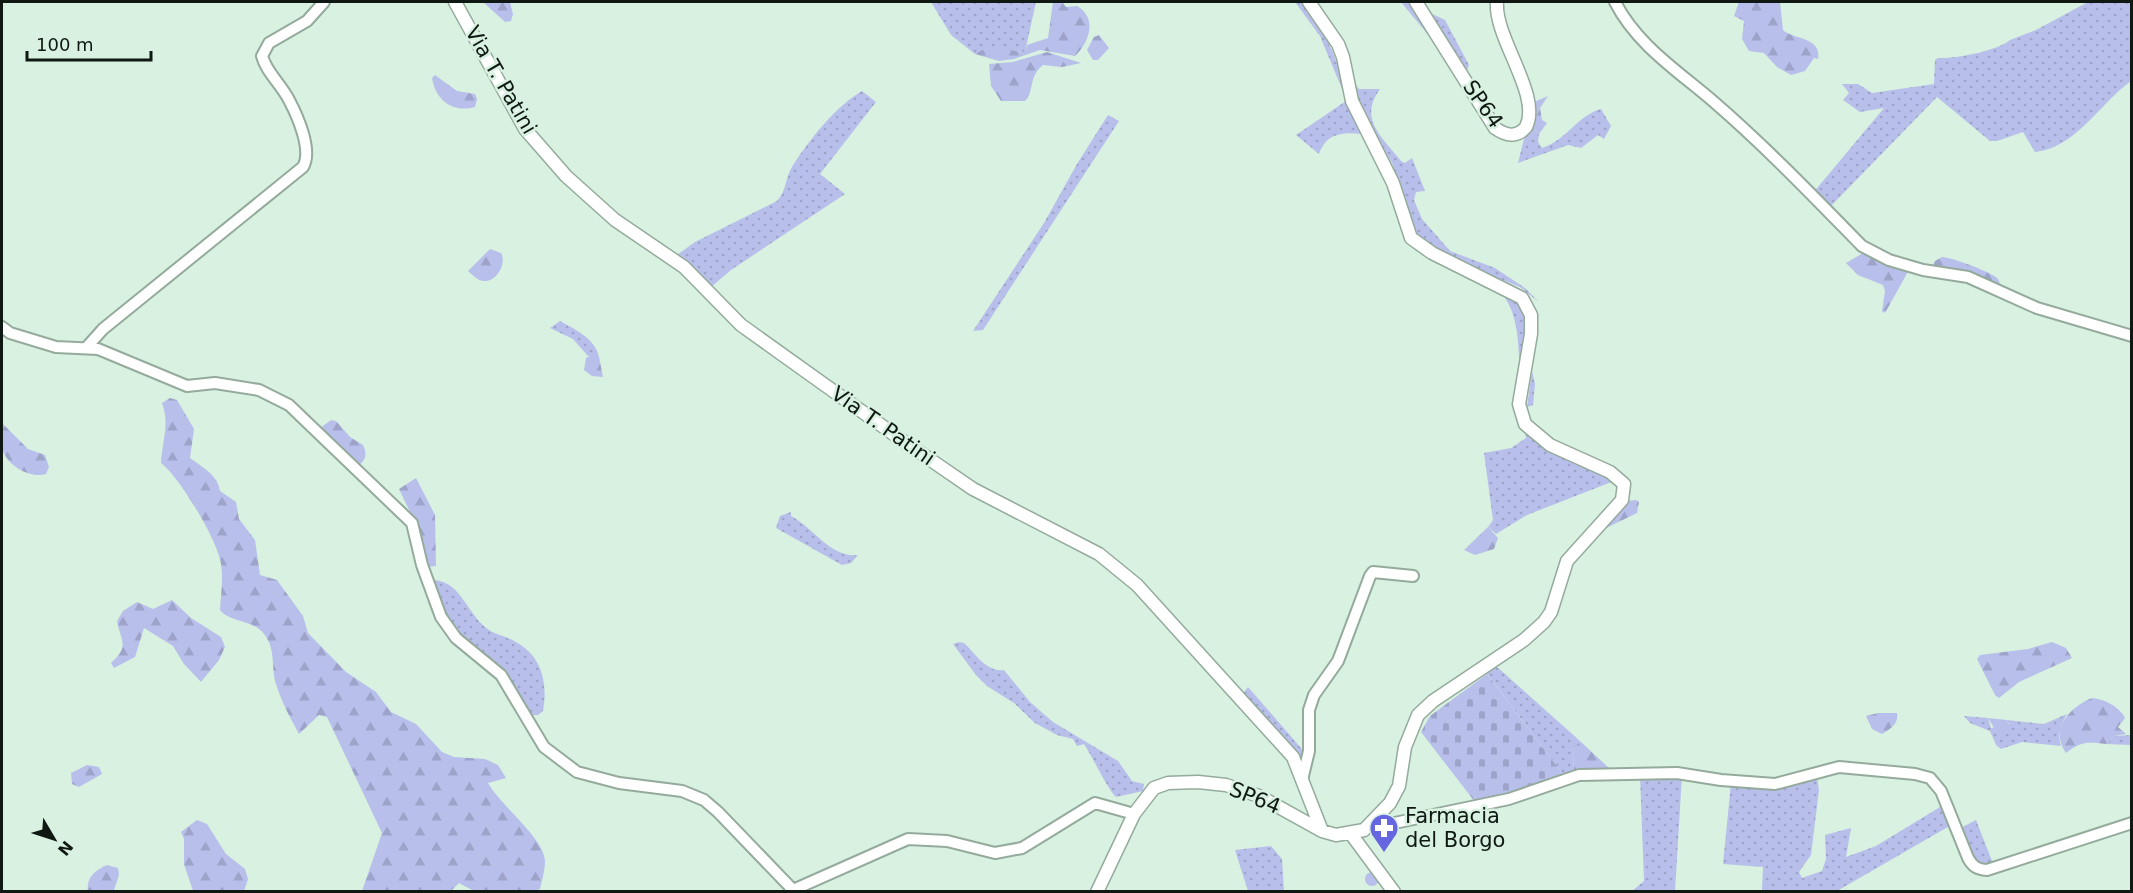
<svg xmlns="http://www.w3.org/2000/svg" width="2133" height="893" font-family="'DejaVu Sans',sans-serif">
<style>
.grass{fill:url(#grass-dots)}
.forest{fill:url(#forest-firs)}
.cemetery{fill:url(#cemetery-stones)}
.lines{fill:none;stroke-linecap:round;stroke-linejoin:round}
.minor-casing{stroke:#94ab9c;stroke-width:14}
.tertiary-casing{stroke:#94ab9c;stroke-width:15}
.minor{stroke:#fff;stroke-width:10}
.tertiary{stroke:#fff;stroke-width:12}
.labels{text-anchor:middle;dominant-baseline:central;stroke-width:5;stroke-linejoin:round;paint-order:stroke}
.street-label{font-size:21px;fill:#0f1813;stroke:#d8f1e0}
.poi-label{font-size:21px;fill:#0f1813;stroke:#d8f1e0;text-anchor:start}
</style>
<defs>
<pattern id="grass-dots" width="8" height="8" patternUnits="userSpaceOnUse" patternTransform="scale(1.5)"><rect width="8" height="8" fill="#b8bfeb"/><path d="M2 2h.1M6 6h.1" fill="none" stroke="#9da3c9" stroke-width="1.8" stroke-linecap="round"/></pattern>
<pattern id="forest-firs" width="22" height="20" patternUnits="userSpaceOnUse" patternTransform="scale(1.5)"><rect width="22" height="20" fill="#b8bfeb"/><path d="M5 1l3.5 6h-7zM16 11l3.5 6h-7z" fill="#9da3c9"/></pattern>
<pattern id="cemetery-stones" width="16" height="16" patternUnits="userSpaceOnUse" patternTransform="scale(1.5)"><rect width="16" height="16" fill="#b8bfeb"/><path d="M2 7V4a2 2 0 0 1 4 0v3zM10 15v-3a2 2 0 0 1 4 0v3z" fill="#9da3c9"/></pattern>
</defs>
<rect width="100%" height="100%" fill="#d8f1e0"/>
<!-- grass -->
<path class="grass" d="M931,2H1036L1025,52L986,49L975,54L951,35Z
M1295,2H1303C1325,32 1339,59 1345,96L1320,36Z
M2088,2H2131V81C2100,103 2076,148 2035,152L2023,132L1997,141H1990L1937,97L1828,209L1813,193L1884,108L1860,112L1843,100L1849,93L1842,84H1858L1872,93L1934,84L1935,60L1938,58C1955,59 1997,51 2010,40L2036,30Z
M1424,10L1445,20L1469,65L1466,73Z
M1352,80L1359,89H1380C1358,119 1382,137 1401,161L1405,163L1412,158L1425,191L1416,192L1414,200L1422,219L1450,251L1495,268L1525,288L1539,302L1520,287L1450,259L1416,236L1392,163L1370,128L1358,101Z
M862,91L876,102L820,174L845,194L731,270L710,288L677,255L695,242L777,201C787,190 785,178 792,167C808,141 837,105 862,91Z
M1346,101L1362,134C1343,132 1326,133 1319,154L1296,135Z
M1601,109L1611,126L1604,139L1598,135L1581,148L1568,145L1518,163L1524,139L1533,128L1539,134L1538,142L1542,148C1567,140 1578,115 1601,109Z
M1108,115L1119,121L983,330L973,331L1044,223L1077,164Z
M1498,289L1514,295L1528,314L1520,380C1518,348 1521,313 1498,289Z
M560,321C574,329 595,338 599,357L588,356L573,339L550,328Z
M1532,371L1535,384L1533,405L1527,407Z
M1525,432L1549,450L1609,476L1614,481L1527,515L1496,534L1488,527L1493,520L1484,453L1511,448L1526,438Z
M791,512V516C813,527 830,558 858,555L851,563L842,565L776,528L780,516Z
M433,580C460,581 466,611 485,627C494,635 504,635 514,641C542,655 548,683 543,711L538,715H528L508,679L463,641L445,616Z
M959,642L964,643C975,653 987,673 1004,670L1030,702L1053,722L1118,761L1132,781L1144,784L1143,791L1116,797C1108,790 1092,756 1084,744L1077,746L1073,739L1057,735L1035,723L1014,703L987,686L976,675L953,644Z
M1495,665L1580,741L1573,749L1574,772L1565,777L1485,671Z
M1248,687L1301,748L1305,755L1303,759L1243,694Z
M2067,714C2061,724 2057,735 2061,746L2022,742L2001,749L1996,745L1990,731L1970,723L1964,716L1988,718L1991,728L2009,724L2007,720L2044,724Z
M2131,735V745L2106,744L2114,736Z
M1640,775H1682L1675,891L1631,892L1644,881Z
M1817,777L1819,790L1811,855L1799,872L1802,878L1822,871L1826,859L1825,835L1851,828L1846,857L1876,846L1945,804L1953,824L1837,891H1762L1763,867L1723,864L1731,783Z
M1976,820L1994,866L1985,868L1972,862L1959,829Z
M1271,846L1282,859L1284,891H1248L1235,850Z"/>
<!-- forest -->
<path class="forest" d="M483,2H510L513,14L511,21L505,22Z
M1053,2H1062L1066,7L1077,6C1098,18 1089,43 1075,56L1040,50L1014,59L999,61L975,54L986,48L1025,52L1027,45L1048,38Z
M1401,2H1410L1434,42Z
M1739,2H1780L1783,30C1794,40 1822,37 1818,59L1814,58L1805,71L1791,75L1777,67L1764,53L1749,51L1742,39L1744,21L1734,16Z
M1099,35L1109,48L1098,60H1093L1087,50L1094,37Z
M1047,52L1081,63L1062,67L1043,65C1028,77 1035,90 1025,101H1001L991,86L989,64L1013,62Z
M435,75L457,91L475,94L477,99L475,107C453,113 436,101 432,78Z
M1548,96L1540,108L1542,120L1547,123L1539,134L1533,128L1536,111L1534,102Z
M490,249L501,253C507,263 497,282 484,281C478,281 473,275 468,271Z
M1863,253L1883,262L1910,268L1885,313L1882,311L1885,291L1883,285L1858,275L1846,263Z
M1942,257C1951,257 1994,273 1998,279C2000,282 2000,285 2001,289L1932,268L1935,261Z
M595,354L599,357L603,377L592,376L584,370L586,358Z
M170,398L177,400L194,429L190,458C202,467 218,475 220,491L236,502L239,519L255,540L260,575L277,580L303,616L308,633L346,672L376,692L391,712L416,724L442,752L454,757L485,759L498,765L506,778L488,783C501,806 544,838 545,861C545,870 542,880 540,889L533,892L474,891L459,883L451,891H362L382,833L327,717L319,715L299,734C291,719 282,703 277,687C270,669 277,650 264,634C253,619 230,623 220,610C221,593 224,575 220,559C214,535 180,478 161,463C162,442 170,424 162,403Z
M331,420L336,421L350,437L363,445C368,455 365,462 356,467L319,429Z
M2,423L28,449L45,455L49,467L46,474C30,479 5,465 2,447C0,440 1,430 2,423Z
M416,478L435,515L436,566L425,567L411,514L399,489Z
M1636,500L1639,502L1637,513L1600,531L1628,501Z
M1488,527L1498,538L1494,549L1475,555L1464,550Z
M172,600L191,618L221,637L225,647L219,660L201,682L184,664L173,646L144,628L135,657L114,668L111,663C130,646 121,642 117,621L123,611L137,602L153,609Z
M2052,642L2066,648L2072,658L2019,682L1999,698L1995,695L1977,659L1980,655L2028,649Z
M2092,698C2104,699 2120,707 2125,718L2118,727L2126,734L2114,736L2106,744C2088,742 2081,741 2066,753C2049,729 2070,707 2092,698Z
M1878,713H1897C1899,724 1890,729 1882,734L1872,729L1866,716Z
M1988,718L2007,720L2010,729L2007,734H1998Z
M1580,741L1611,770L1574,772L1573,749Z
M87,765L99,767L102,774L79,787L72,784L71,773Z
M197,820L207,824L226,854L245,869L248,879L244,891H193L184,864V839L181,832Z
M107,865L118,868L119,875L114,890L88,891C86,878 95,870 107,865Z
M1365 879a7 7 0 1 1 14 0a7 7 0 1 1-14 0Z"/>
<!-- cemetery -->
<path class="cemetery" d="M1487,674L1565,777L1498,799L1475,802L1421,732L1430,716Z"/>
<g class="lines">
<!-- minor casing -->
<g class="minor-casing">
<path id="minor" d="M1615,2C1637,45 1678,71 1714,102C1766,147 1814,197 1862,246L1889,260L1923,270L1968,277L2037,308L2132,336
M2,327L10,333L56,347L98,349L187,386L215,383L259,390L289,405L412,523L422,565L441,617L456,638L501,675L544,747L577,772L619,783L682,791L704,800L718,812L795,892
M86,348L103,329L303,167C313,150 297,115 289,100C281,84 266,72 262,56L269,43L307,21L324,2
M1302,780L1309,751V710L1314,695L1338,661L1370,576L1373,572L1413,576
M1375,821L1385,825L1509,799L1579,775L1677,773L1721,780L1775,784L1839,767L1915,774L1930,778L1941,791L1968,858C1973,867 1977,869 1987,870L2132,823
M793,890L908,839L947,841L995,853L1022,848L1095,803L1134,814"/>
</g>
<!-- tertiary casing -->
<g class="tertiary-casing">
<path id="tertiary" d="M455,2L525,129L566,176L615,220L684,267L741,325L906,443L973,489L1099,554L1137,585L1293,757L1322,831
M1416,2L1495,128C1506,136 1517,138 1526,127C1542,95 1494,38 1497,2
M1351,834L1394,892
M1097,892L1134,814L1154,788L1168,783L1198,782L1226,785L1259,796L1322,831L1336,835L1364,830L1390,803L1399,786L1405,747L1418,715L1433,701L1524,640L1544,622L1551,612L1567,561L1622,500L1624,484L1610,472L1550,445L1525,424L1519,404L1531,334V315L1522,298L1432,253L1411,238L1393,183L1352,101L1343,57L1338,44L1309,2"/>
</g>
<!-- minor -->
<use href="#minor" class="minor"/>
<!-- tertiary -->
<use href="#tertiary" class="tertiary"/>
</g>
<!-- icons -->
<defs>
<g id="pharmacy-pin" transform="scale(1.5)"><path d="M0 17L-7.5 6A9.5 9.5 0 1 1 7.5 6Z" fill="#6667e0" stroke="#d8f1e0"/><path d="M-2-6h4v4h4v4h-4v4h-4v-4h-4v-4h4Z" fill="#fff"/></g>
</defs>
<g fill-rule="evenodd">
<use href="#pharmacy-pin" x="1384" y="828"/>
</g>
<g class="labels">
<!-- street labels -->
<g class="street-label">
<text transform="translate(501 80) rotate(60)">Via T. Patini</text>
<text transform="translate(1483 104) rotate(55)">SP64</text>
<text transform="translate(883 426) rotate(35)">Via T. Patini</text>
<text transform="translate(1255 798) rotate(22)">SP64</text>
</g>
<!-- poi labels -->
<g class="poi-label">
<text x="1405" y="816">Farmacia<tspan x="1405" dy="24">del Borgo</tspan></text>
</g>
</g>
<!-- border -->
<rect width="2133" height="893" fill="none" stroke="#0f1813" stroke-width="6"/>
<!-- north arrow -->
<g transform="translate(54 839) rotate(129)" stroke="#d8f1e0" stroke-width="4.5" paint-order="stroke">
<path d="M0-4.5L10 22L0 15L-10 22Z" fill="#0f1813"/>
<text y="-9" font-size="16" font-weight="bold" text-anchor="middle" fill="#0f1813">N</text>
</g>
<!-- scale -->
<path d="M27 51v9h124v-9" fill="none" stroke="#0f1813" stroke-width="3"/>
<text x="36" y="51" font-size="18" fill="#0f1813" stroke="#d8f1e0" stroke-width="4.5" paint-order="stroke">100 m</text>
</svg>
